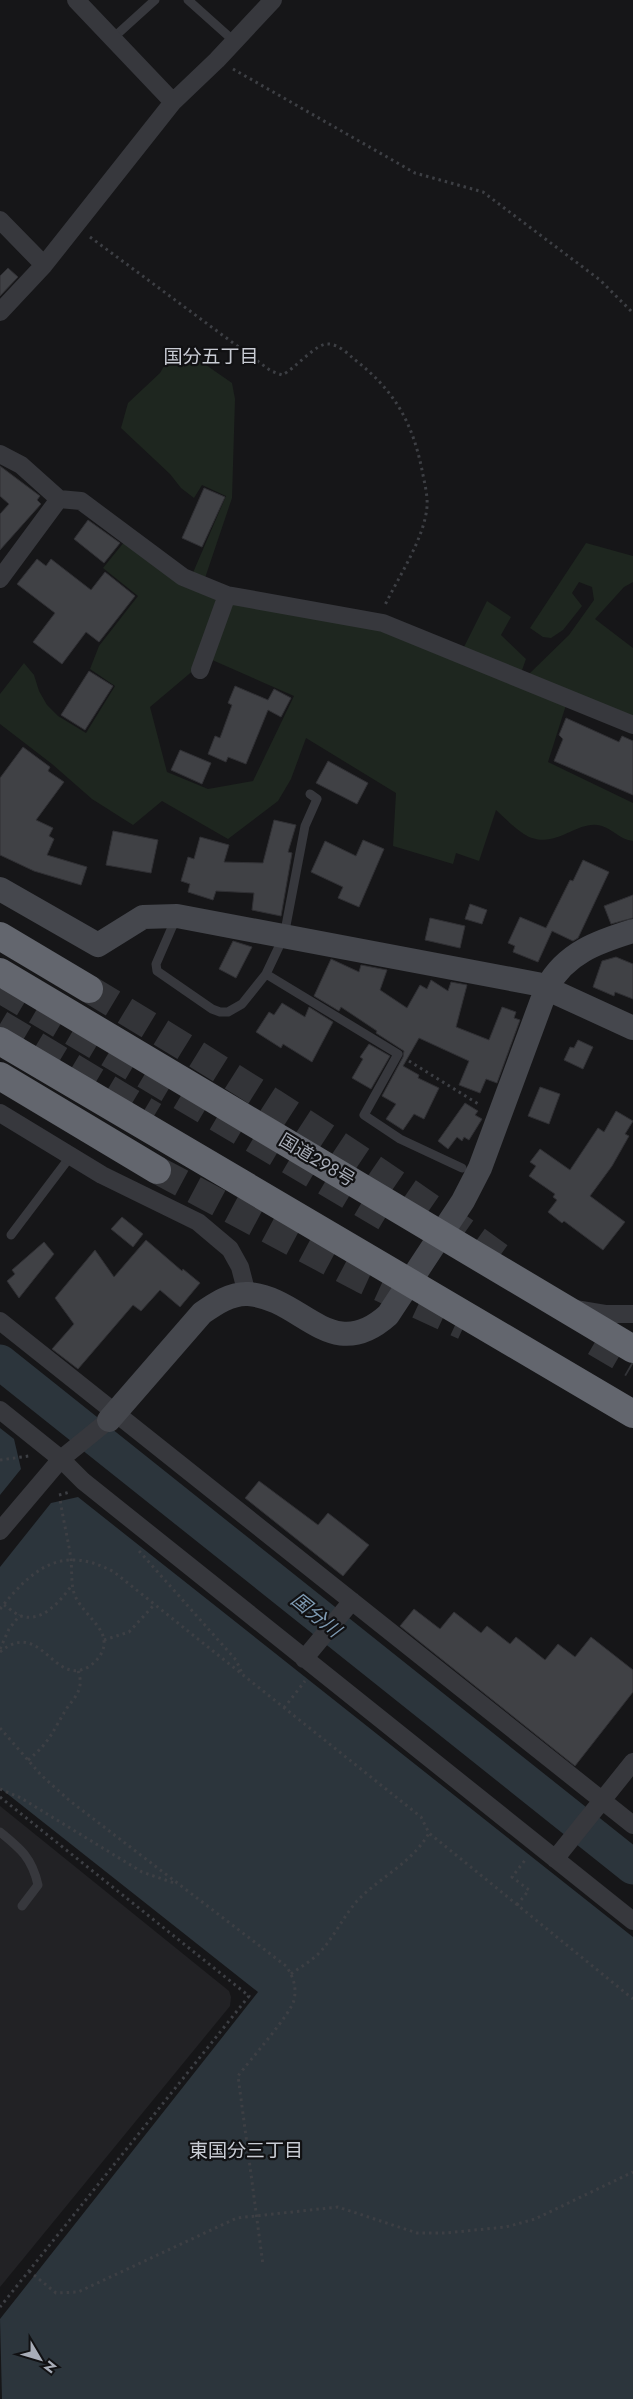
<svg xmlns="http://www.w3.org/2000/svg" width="633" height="2399" font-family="Jost,'Noto Sans JP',sans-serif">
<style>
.built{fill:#222225}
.green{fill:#1e261f}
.water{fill:#2c353c}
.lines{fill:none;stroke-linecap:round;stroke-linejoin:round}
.river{stroke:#2c353c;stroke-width:35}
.building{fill:#404145;stroke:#303034}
.highway-tunnel{stroke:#333438;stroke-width:28;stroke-dasharray:28 14;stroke-linecap:butt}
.path{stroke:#3d3f44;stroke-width:3;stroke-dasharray:2.5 4;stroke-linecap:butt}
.lane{stroke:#37383d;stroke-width:9}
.street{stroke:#37383d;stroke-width:18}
.secondary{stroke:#45474d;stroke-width:24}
.highway{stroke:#63666e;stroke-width:28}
.labels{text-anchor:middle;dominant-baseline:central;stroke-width:4.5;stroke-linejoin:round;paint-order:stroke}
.street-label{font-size:18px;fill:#a8adb8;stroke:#111113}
.neighbourhood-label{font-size:19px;fill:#c9ccd4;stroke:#111113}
.water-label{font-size:19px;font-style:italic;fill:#7f9bb3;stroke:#111113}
</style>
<rect width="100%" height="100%" fill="#161618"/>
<!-- built -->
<path class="built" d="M0,1806L229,1991L231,1997L230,2006L0,2287Z"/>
<!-- green -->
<path class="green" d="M180,347L232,383L235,399L232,498L204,581L192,575L226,496L202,485L194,498L181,488L170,474L121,428L128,403L160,373L170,356Z
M125,541L221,597L195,669L150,707L167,772L208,789L253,781L294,696L210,659L230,602L367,624L566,705L548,762L633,803V841C619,839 614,830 602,826C578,819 560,847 532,838C520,834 506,819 496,810L479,861L456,853L453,864L393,846L396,793L306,738L291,779L278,801L228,839L162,801L133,825L92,799L52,764L0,724V694L24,663L34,675L39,691L47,705L58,716L86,733L115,686L90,669L99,646L138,596L103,568Z
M586,543L633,556V582L624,587L595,619L633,648V717L528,675L569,635L594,600L592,587L579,582L572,593L582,606L563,630L551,638L543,637L530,628Z
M487,601L511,617L501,635L526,659L521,673L463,649Z"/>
<!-- water -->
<path class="water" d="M0,1428L14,1439L21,1469L0,1495Z
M78,1497L633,1937V2399H2L0,2319L258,1992L0,1788V1567L51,1503Z"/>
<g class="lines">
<!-- river -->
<path class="river" d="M0,1362L633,1867"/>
</g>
<!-- building -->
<path class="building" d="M8,268L18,277L0,296V276Z
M0,466L40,496L37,500L41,504L0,550V514L9,504L0,496Z
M204,488L225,497L202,547L182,538Z
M88,520L120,543L104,563L74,539Z
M37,559L46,566L51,559L91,590L105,572L135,596L99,642L86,632L62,664L33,642L55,613L17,584Z
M89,671L113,686L85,730L61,715Z
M235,686L268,700L274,689L291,698L281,717L268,710L246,764L228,757L226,762L208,754L215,736L220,738L232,705L228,703Z
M566,718L619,742L622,736L633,741V795L554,761L563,739L559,735Z
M23,747L50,767L48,771L64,782L36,820L53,828L49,836L54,839L47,855L87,867L81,885L34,871L0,855V778Z
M180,750L211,763L202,784L171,770Z
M328,761L368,783L357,804L316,783Z
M274,820L296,825L288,852L292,853L281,916L252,910L254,893L216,891L213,900L188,892L190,884L181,881L188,857L194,859L200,837L229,845L224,862L263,863Z
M113,831L158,840L151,873L106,865Z
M363,840L384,849L359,907L338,898L343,887L311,872L325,841L356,856Z
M583,860L609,872L578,938L573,941L552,931L538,962L513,952L515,946L508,943L520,917L546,928L570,880L573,881Z
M633,895V918L611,924L604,906Z
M470,904L487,910L482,924L465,919Z
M430,918L465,926L460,948L425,940Z
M233,941L252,947L236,978L219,969Z
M616,957L633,964V999L615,992L614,996L593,987L602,961Z
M331,959L359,972L361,965L387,970L380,990L407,1008L420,985L427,989L431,980L448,991L451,982L467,985L456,1027L489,1040L502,1007L516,1012L514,1018L520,1020L497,1083L486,1079L480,1093L459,1085L469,1061L419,1038L403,1066L419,1075L418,1078L439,1088L424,1119L414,1114L403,1130L386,1119L396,1104L382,1096L403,1057L404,1051L376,1033L377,1031L341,1007L339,1011L314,996Z
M282,1003L305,1017L309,1007L333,1022L312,1062L283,1044L281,1048L256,1032L269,1012L274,1015Z
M578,1040L593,1047L583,1069L564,1060L570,1047L574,1048Z
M369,1044L390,1056L371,1089L352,1078L363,1059L360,1057Z
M540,1087L560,1094L549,1124L528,1116Z
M465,1103L478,1111L475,1115L482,1119L469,1140L464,1137L462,1141L457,1137L448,1149L438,1141Z
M616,1111L633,1121L625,1134L629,1136L612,1166L590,1196L625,1222L603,1250L564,1221L562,1223L548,1212L557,1200L553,1197L555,1194L529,1176L536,1166L530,1162L540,1149L570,1170L598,1128L604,1132Z
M122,1217L143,1234L133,1247L111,1229Z
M146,1240L182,1271L183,1269L200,1283L180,1307L160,1290L141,1311L133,1305L78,1369L52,1349L74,1324L55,1298L95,1250L114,1277Z
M44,1242L54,1254L19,1298L7,1281L15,1274L12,1270Z
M259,1481L318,1525L328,1513L369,1545L343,1576L245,1498Z
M414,1609L440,1629L454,1612L481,1633L487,1626L510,1644L516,1637L545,1660L558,1644L575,1657L591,1637L633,1670V1692L575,1766L400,1626Z"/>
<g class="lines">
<!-- highway-tunnel -->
<path class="highway-tunnel" d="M0,989L397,1224
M89,989C231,1074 370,1162 504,1260
M0,1024L154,1116
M157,1170L362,1279L464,1326
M595,1342L633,1364"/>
<!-- path -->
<path class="path" d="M233,69L415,173L483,192L600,280L633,313
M90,237L271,371L282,375C295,369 316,343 328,344C338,344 347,353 354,359C394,390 412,421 422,470C424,481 428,495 427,507C424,539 399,576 385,605
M409,1061L480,1105
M0,1460L29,1456
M59,1495L70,1492
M139,1551L236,1660L242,1673
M4,1605C9,1608 15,1614 21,1616C43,1623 61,1600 72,1585
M0,1609C33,1568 62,1544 114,1572L421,1817L429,1833L633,1999
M104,1640L129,1632L154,1605
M0,1649L9,1629L20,1615
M0,1652C42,1617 53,1689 90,1666C98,1660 105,1651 104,1641C103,1625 80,1611 74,1593C71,1583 72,1570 71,1559C68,1539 63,1519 60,1499
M284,1708L305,1681
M0,1728L41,1775L70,1801L286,1966C293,1976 297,1987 294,2000C291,2014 249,2061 238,2076L263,2265
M28,1760C51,1741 52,1732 67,1708C72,1701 79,1694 80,1685C81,1680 79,1674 78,1670
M0,1789L21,1798L142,1872L177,1884
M0,1797L249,1996L0,2307
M517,1905L529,1890L512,1877L526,1859
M291,1974C299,1968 308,1963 316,1956C333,1940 342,1918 357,1901C380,1877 412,1863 429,1833
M29,2271L56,2293L78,2292L237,2218L338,2207L417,2233H445L506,2227L535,2219L633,2172"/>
<!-- lane -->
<path class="lane" d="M188,0L235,42
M113,38L155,0
M176,918L156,964L157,971L212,1009L220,1012H228L242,1004L266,974L284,936L305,826L317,799L310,794
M266,974L398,1054L364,1115L400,1139L462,1168
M11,1235L70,1157
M0,1832C21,1849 32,1858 38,1885L22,1906"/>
<!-- street -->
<path class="street" d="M76,0L173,102
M0,220L44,265
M0,312L44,265L173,102L217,60L273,0
M0,454L21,465L59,499L81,501L183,577L227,595L383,623L633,725
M0,579L59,499
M200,670L227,595
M0,1113L102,1175L198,1222L230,1249L240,1267L247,1294
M575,1309L605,1314H633
M0,1321L633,1825
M0,1410L61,1459L83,1481L633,1921
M0,1531L61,1459L109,1420
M304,1659L352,1601
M555,1859L633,1762"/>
<!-- secondary -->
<path class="secondary" d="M0,889L98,945L143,917L177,916L537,984L633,1028
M109,1420L202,1313C215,1304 231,1293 248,1294C303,1298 331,1366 388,1315L463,1201L480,1168L547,987C566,953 597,942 633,931"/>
<!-- highway -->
<path class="highway" d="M0,936L89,989
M0,972L633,1349
M0,1041L633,1414
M0,1076L157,1170"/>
</g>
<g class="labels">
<!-- street labels -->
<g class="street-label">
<text transform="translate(317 1160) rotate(31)">国道298号</text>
</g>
<!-- neighbourhood labels -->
<g class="neighbourhood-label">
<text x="211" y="356">国分五丁目</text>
<text x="246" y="2150">東国分三丁目</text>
</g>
<!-- water labels -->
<g class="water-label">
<text transform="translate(316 1615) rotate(39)">国分川</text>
</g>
</g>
<!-- north arrow -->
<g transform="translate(40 2359) rotate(128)" stroke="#111113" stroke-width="4" paint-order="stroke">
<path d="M0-4L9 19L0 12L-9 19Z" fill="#a8adb8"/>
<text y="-8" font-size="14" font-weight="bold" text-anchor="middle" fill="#a8adb8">N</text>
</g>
</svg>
